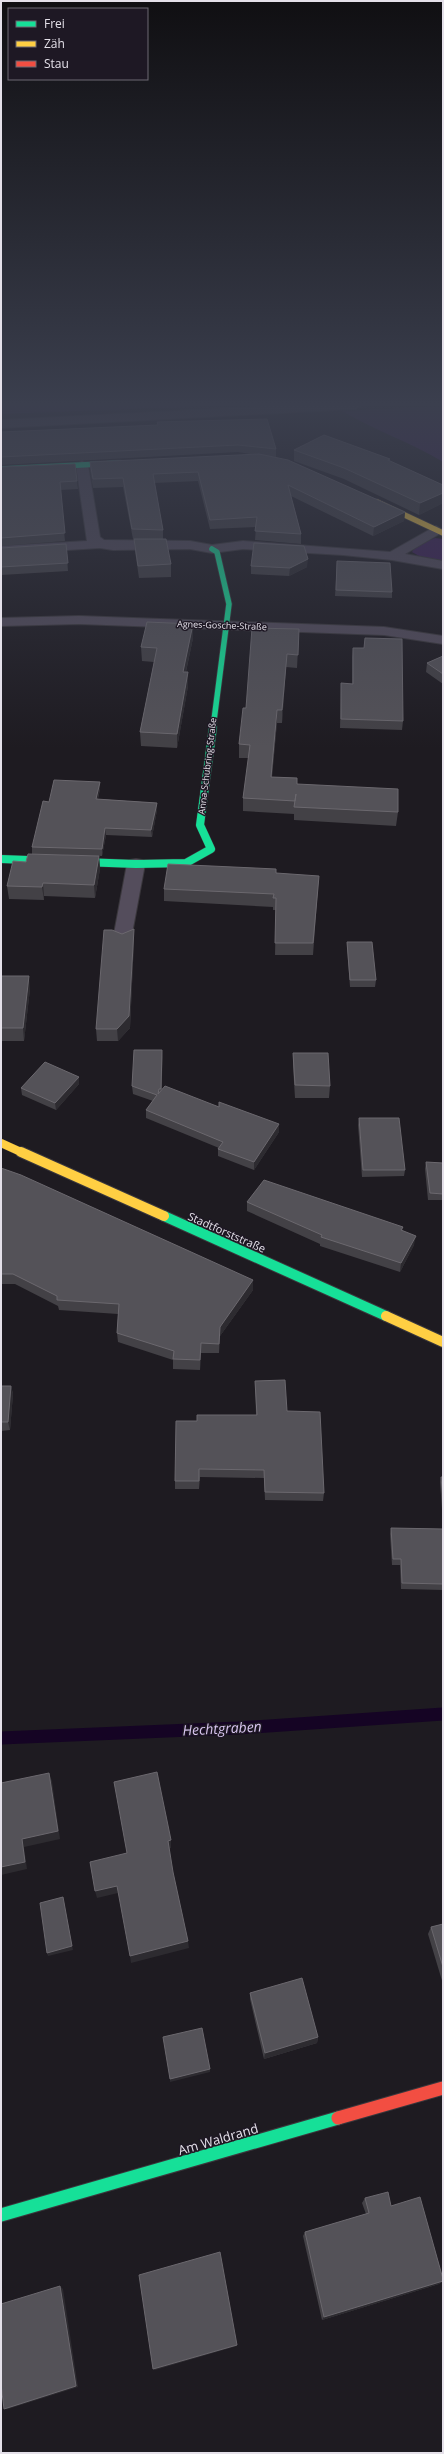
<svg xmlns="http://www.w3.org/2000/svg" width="444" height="2454" font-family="'Open Sans',sans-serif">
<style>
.green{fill:#3d1e58}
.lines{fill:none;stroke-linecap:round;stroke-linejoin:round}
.stream{stroke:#150424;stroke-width:13}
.street-casing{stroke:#3a373c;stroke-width:2}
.fast-far3-casing{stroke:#3a373c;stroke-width:7}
.fast-far2-casing{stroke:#3a373c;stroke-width:9}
.fast-far1-casing{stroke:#3a373c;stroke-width:12}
.fast-casing{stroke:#3a373c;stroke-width:15}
.slow-far2-casing{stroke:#3a373c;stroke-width:7}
.slow-far1-casing{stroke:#3a373c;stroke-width:9}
.slow-casing{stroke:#3a373c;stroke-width:12}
.jam-casing{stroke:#3a373c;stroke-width:15}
.street{fill:#544d5c;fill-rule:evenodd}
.fast-far3{stroke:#16e098;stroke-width:5.5}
.fast-far2{stroke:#16e098;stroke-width:8}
.fast-far1{stroke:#16e098;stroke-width:10}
.fast{stroke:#16e098;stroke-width:13}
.slow-far2{stroke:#ffcf43;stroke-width:5.5}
.slow-far1{stroke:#ffcf43;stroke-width:8}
.slow{stroke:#ffcf43;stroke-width:10}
.jam{stroke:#f24e42;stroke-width:13}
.wall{fill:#434146}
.shaded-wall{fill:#2d2b30}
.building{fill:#545258;stroke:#6b686e}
.labels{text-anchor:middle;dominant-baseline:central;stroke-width:3;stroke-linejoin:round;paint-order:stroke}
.far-street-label{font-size:9px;fill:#e4e0e9;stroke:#1e1824}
.street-label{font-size:11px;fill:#e4e0e9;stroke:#1e1824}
.near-street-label{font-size:13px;fill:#e4e0e9;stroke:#1e1824}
.near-water-label{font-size:14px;font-style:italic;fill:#d9c6f0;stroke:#1e1824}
</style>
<rect width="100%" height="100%" fill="#1e1b21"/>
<!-- green -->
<path class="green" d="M1,405H235L1,414Z
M443,406V462C410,442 374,430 342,411Z
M435,538L443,539V561L419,556L412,552L416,546Z"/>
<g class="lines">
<!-- stream -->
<path class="stream" d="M1,1738L238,1728L443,1714"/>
<!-- street casing -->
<g class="street-casing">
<path id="street" d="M289,405H362L356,409L1,428V420Z
M82,461L88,465L100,537L104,540L190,541L212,545L243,541L390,552L436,526L443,530L441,533L405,554L443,561V569L392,560L343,555L243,549L212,553L190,549L113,550L100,548L1,554V546L87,541L76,465Z
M79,616L384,627L443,636V644L384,635L79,624L1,626V618Z
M136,859L142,860L145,864L131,939L129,943L122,945L115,943L113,939L127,864L130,860Z"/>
</g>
<!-- fast-far3 casing -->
<g class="fast-far3-casing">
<path id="fast-far3" d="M1,469L120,463
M212,549L217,552L229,604L213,728"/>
</g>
<!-- fast-far2 casing -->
<g class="fast-far2-casing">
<path id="fast-far2" d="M1,859L136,864L186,863L211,849L200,825L213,727"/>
</g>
<!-- fast-far1 casing -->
<g class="fast-far1-casing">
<path id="fast-far1" d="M164,1216L386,1316"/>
</g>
<!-- fast casing -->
<g class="fast-casing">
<path id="fast" d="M1,2215L338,2118"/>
</g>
<!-- slow-far2 casing -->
<g class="slow-far2-casing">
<path id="slow-far2" d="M377,502L443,533"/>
</g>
<!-- slow-far1 casing -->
<g class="slow-far1-casing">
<path id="slow-far1" d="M1,1143L23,1153"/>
</g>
<!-- slow casing -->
<g class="slow-casing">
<path id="slow" d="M21,1152L164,1216
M386,1316L443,1342"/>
</g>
<!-- jam casing -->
<g class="jam-casing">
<path id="jam" d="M338,2118L443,2088"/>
</g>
<!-- street -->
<use href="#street" class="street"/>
<!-- fast-far3 -->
<use href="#fast-far3" class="fast-far3"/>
<!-- fast-far2 -->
<use href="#fast-far2" class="fast-far2"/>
<!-- fast-far1 -->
<use href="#fast-far1" class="fast-far1"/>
<!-- fast -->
<use href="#fast" class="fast"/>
<!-- slow-far2 -->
<use href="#slow-far2" class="slow-far2"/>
<!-- slow-far1 -->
<use href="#slow-far1" class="slow-far1"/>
<!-- slow -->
<use href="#slow" class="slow"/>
<!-- jam -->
<use href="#jam" class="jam"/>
</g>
<!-- wall -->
<path class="wall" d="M157,422L276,449V457L265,456L405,512L404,521L373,536L291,496L301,534V544L255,540L256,527L210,529L198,481L154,483L163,530V539L171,564V577L139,578L135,551L134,539H152H133L123,487L93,488L90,471V462L256,455L238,452L1,465V432L157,425Z
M294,450L390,461L443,485V503L419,515L344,479L294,461Z
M1,467L77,481L78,489L60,490L65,541L1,546Z
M66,544L68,571L1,575V548Z
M337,561L392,592V598L335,596Z
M251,566L307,567L289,576L251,574Z
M193,624V638L186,672L188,686L177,748L141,746L140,732L154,662L142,661L141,647Z
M299,629L297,668L286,667L282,723H277L272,777L297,778V784L398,812L396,826L294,820V814L243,811V798L249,758H239V744L246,708Z
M365,638L403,721L402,730L340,728L341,683L352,684V657L353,648H364Z
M443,656V684L426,672L427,663Z
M100,782V789L98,799L157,803V810L152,837L106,835L102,856L32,854V847L49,802Z
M99,856L100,869L95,898L44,896V900L9,899L7,886Z
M276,873L318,888L313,955H275L276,910H273V907L164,901V889Z
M134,941L130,1028L118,1041H97L96,1029Z
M347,942L376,980L375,987H350L347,948Z
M1,976L30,989L24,1041H1Z
M162,1050V1090L279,1132L254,1170L218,1156V1149L219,1148L146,1118V1110L153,1101L133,1094L132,1086Z
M293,1053L330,1086L329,1098H295L293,1066Z
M79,1084L56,1110L22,1095L21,1088Z
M359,1118L405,1170L404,1176L362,1177L358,1125Z
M426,1162L443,1163V1200H428L425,1169Z
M1,1168L253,1290L220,1336L219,1353H201L200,1370L173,1369V1360L118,1342L117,1333L118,1314L59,1310L58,1306L15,1284H1Z
M247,1202L403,1227L402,1231L414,1245L400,1272L320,1246V1244L247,1211Z
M255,1381L287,1411L324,1493L323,1501L265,1500L264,1478L200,1477L199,1489H175V1481L197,1421L256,1415Z
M1,1386H11L13,1394L10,1430L1,1431Z
M441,1477H443V1523L440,1482Z
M391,1528L443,1529V1590L401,1589L400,1565H392L390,1534Z
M443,1924V1984L428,1934L431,1927Z
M250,1993L318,2037L317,2043L264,2059L250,1999Z
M365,2198L391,2206L443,2281L439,2284L322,2320L303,2236L305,2232L366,2214L362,2203Z"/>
<!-- shaded-wall -->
<path class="shaded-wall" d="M443,493V503L419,515L420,503Z
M405,512L404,521L373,536L374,527Z
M308,559L307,567L289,576L290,568Z
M193,624V638L183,685V672Z
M287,654L286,667L282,723V710Z
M188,672V686L177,748V734Z
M277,710V723L270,790L271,777Z
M100,782V789L96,806V799Z
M157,803V810L152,837L151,830Z
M105,828L106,835L102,856V849Z
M99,856L100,869L95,898L94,885Z
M43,883L44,896V900L42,887Z
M134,929V941L130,1028L118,1041L117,1029Z
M29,976L30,989L24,1041L23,1028Z
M162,1050L163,1058L161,1097V1089Z
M79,1077V1084L56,1110L55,1103Z
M279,1124V1132L254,1170V1162Z
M416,1236L414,1245L400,1272L401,1263Z
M253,1280V1290L220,1336L219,1353L220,1327Z
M201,1343V1353L200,1370V1360Z
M11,1386L13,1394L10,1430L8,1422Z
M49,1773L52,1781L60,1839L24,1847L27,1869L1,1875V1867L22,1839Z
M171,1840V1848L168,1849V1841Z
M117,1886L118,1893L97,1898L95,1891Z
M63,1897L73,1950L48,1956L47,1953Z
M188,1941L189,1948L131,1963L130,1956Z
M318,2037L317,2043L264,2059L265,2053Z
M210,2069V2072L170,2082V2079Z
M443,2281L439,2284L322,2320L324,2317Z
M60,2286L63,2289L78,2387L8,2409H4Z
M237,2345V2346L155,2370L153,2369Z"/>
<!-- building -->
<path class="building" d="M267,419L276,449L238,445L1,457V432L158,425L157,422Z
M324,435L390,459L388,460L443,485V493L420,503L344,468L294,450Z
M259,454L288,460L405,512L374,527L288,485L301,534L255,531L257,517L210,520L198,472L153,474L163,530L132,529L123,478L93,479L90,462Z
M75,464L77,481L60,482L65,533L1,538V467Z
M134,539H166L171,564L138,566Z
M254,543L304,546L308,559L290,568L251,566Z
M66,544L68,563L1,567V548Z
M337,561L390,563L392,592L336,590Z
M147,622L193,624L183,672H188L177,734L140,732L157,648L141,647Z
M252,628L299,629L298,655L287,654L282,710H277L271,777L297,778V784L398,789V812L294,807L296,794L295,801L243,798L250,745L239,744L243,708H246Z
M365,638L402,639L403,721L341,719V683L353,684V648H364Z
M443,656V674L427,663Z
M54,780L100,782L96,799L157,803L151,830L105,828L102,849L32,847L43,801L49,802Z
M28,854L99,856L94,885L43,883L42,887L7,886L13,861L26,862Z
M168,864L276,869V873L319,876L313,943H275L276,898H273L274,894L164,889Z
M134,929L129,1016L117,1029H96L104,930H112L122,934Z
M347,942H372L376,980H350Z
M1,976H29L23,1028H1Z
M134,1050H162L161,1089H159L158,1094L165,1086L219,1107V1102L279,1124L254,1162L218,1149L223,1142L146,1110L157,1095L132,1086Z
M293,1053H328L330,1086L295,1085Z
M45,1062L79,1077L55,1103L21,1088Z
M359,1118H399L405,1170H363Z
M426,1162L443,1163V1194L430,1193Z
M1,1168L21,1175L253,1280L220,1327L219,1344L201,1343L200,1360L173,1359L174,1351L117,1333L119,1304L57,1300V1296L13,1274H1Z
M264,1180L403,1227L401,1230L416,1236L401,1263L321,1237L322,1235L247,1202Z
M285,1380L287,1411L320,1412L324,1493L265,1492L264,1470L199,1469V1481H175L176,1421H197V1415H257L255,1381Z
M1,1386H11L8,1422H1Z
M441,1477H443V1500Z
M391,1528L443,1529V1584L402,1583L401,1559H393Z
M157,1772L171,1840L168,1841L173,1872L188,1941L130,1956L117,1886L95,1891L90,1862L127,1853L114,1782Z
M49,1773L58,1831L22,1839L25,1862L1,1867V1783Z
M63,1897L72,1946L47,1953L40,1903Z
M443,1924V1967L431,1927Z
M302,1978L318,2037L265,2053L250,1993Z
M202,2028L210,2069L170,2079L163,2037Z
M388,2192L391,2206L420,2197L443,2279V2281L324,2317L305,2232L369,2213L365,2198Z
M220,2252L237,2345L153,2369L139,2275Z
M60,2286L76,2386L4,2409L1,2384V2304Z"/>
<!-- sky -->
<linearGradient id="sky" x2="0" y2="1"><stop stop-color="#100f12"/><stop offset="0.54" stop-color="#3b3f4e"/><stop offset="1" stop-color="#3b3f4e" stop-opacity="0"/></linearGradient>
<rect width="444" height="748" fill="url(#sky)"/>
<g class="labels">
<!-- far-street labels -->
<g class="far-street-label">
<text transform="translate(222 625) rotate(2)">Agnes-Gosche-Straße</text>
<text transform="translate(207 766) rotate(-83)">Anna-Schubring-Straße</text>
</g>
<!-- street labels -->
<g class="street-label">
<text transform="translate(227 1232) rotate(24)">Stadtforststraße</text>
</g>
<!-- near-street labels -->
<g class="near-street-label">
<text transform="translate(218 2139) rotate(-16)">Am Waldrand</text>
</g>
<!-- near-water labels -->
<g class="near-water-label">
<text transform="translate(222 1728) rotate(-3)">Hechtgraben</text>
</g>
</g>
<!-- border -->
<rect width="444" height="2454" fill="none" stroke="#e4e0e9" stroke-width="4"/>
<!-- legend -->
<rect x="8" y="8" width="140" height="72" fill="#1e1824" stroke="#6d6873"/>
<rect x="16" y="21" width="20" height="6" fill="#16e098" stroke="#6d6873"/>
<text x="44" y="28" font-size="12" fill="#e4e0e9">Frei</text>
<rect x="16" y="41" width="20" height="6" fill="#ffcf43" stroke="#6d6873"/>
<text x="44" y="48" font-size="12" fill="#e4e0e9">Zäh</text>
<rect x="16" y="61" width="20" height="6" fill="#f24e42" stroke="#6d6873"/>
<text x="44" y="68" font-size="12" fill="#e4e0e9">Stau</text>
</svg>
